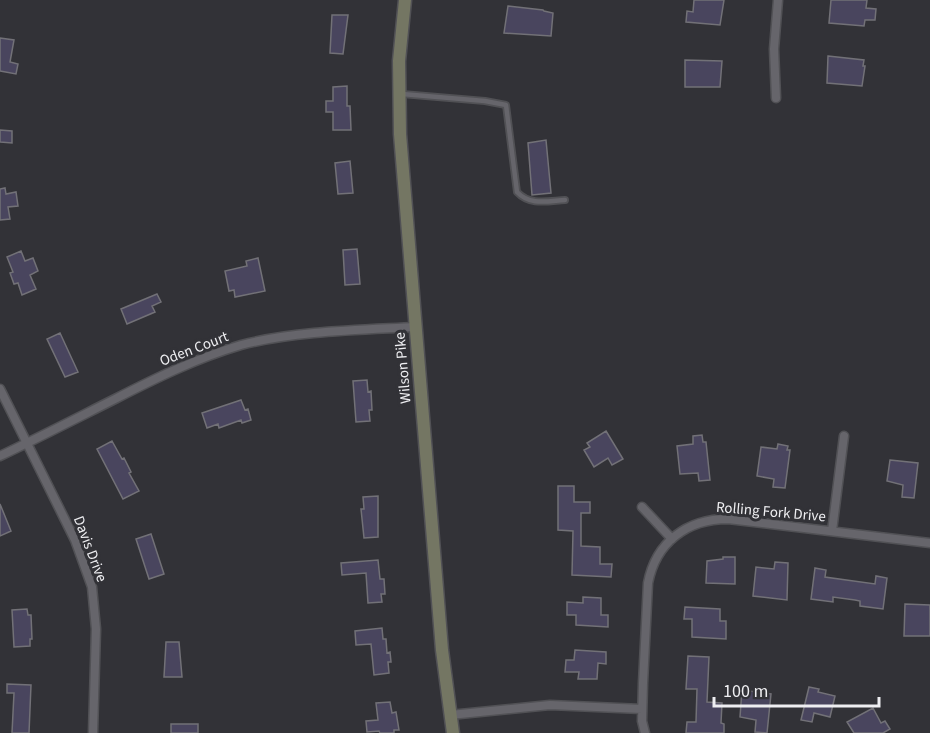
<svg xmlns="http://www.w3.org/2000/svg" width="930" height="733" font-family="'Source Sans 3',sans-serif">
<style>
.building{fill:#49455e;stroke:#727177;stroke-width:1.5}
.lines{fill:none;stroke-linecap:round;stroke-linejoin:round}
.lane-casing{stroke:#515155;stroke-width:8}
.street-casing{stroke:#515155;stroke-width:11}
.secondary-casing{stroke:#515155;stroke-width:15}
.lane{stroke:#66656b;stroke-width:4.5}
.street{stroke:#66656b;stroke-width:8}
.secondary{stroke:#747663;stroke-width:12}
.labels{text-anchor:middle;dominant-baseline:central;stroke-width:6;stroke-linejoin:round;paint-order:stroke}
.street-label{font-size:15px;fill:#eeeef1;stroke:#323237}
</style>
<rect width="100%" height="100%" fill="#323237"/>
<!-- building -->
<path class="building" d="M694,0H724L720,25L686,22L687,11L693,12Z
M831,0H867L866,8L876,9L875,20H865L864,26L829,23Z
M508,6L543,10L544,11L553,13L551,36L504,33Z
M332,15H348L343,54L330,53Z
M0,38L14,40L10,62L18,64L16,74L0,71Z
M828,56L864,60L863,66H865L862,86L827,83Z
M685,60L722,61L720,87H685Z
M347,86V106H350L351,130H333V112H326V101H333V87Z
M0,130L12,131V143L0,142Z
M546,140L551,193L532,195L528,143Z
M350,161L353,193L338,194L335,163Z
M5,188L6,194L16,192L18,206L8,207L10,219L0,220V189Z
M357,249L360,284L345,285L343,250Z
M21,251L25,261L33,258L38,271L30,275L36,289L22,295L18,283L14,284L10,273L13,272L7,257Z
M258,258L265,291L235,297L234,290L229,291L225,271L247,266L246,261Z
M157,294L161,302L152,306L155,312L127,324L121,309Z
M60,333L78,372L65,377L47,339Z
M367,380L368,392L371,391L372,410H369L370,421L356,422L353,381Z
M241,400L245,410L248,409L251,420L242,423L241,420L219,428L218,424L207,428L202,413Z
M606,431L623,459L612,465L608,458L594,467L584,450L590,447L587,443Z
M702,435L703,442H706L710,480L699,481L698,473L680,474L677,446L693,444V436Z
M112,441L122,459L124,458L131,472L129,473L139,491L123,499L97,449Z
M778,444L788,446L787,450H790L785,488L773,487L774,479L757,476L761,447L777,449Z
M890,460L918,463L914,498L902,497L903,485L887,481Z
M558,486H574V502H590V513H581V546L600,547V564H612L611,577L572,575L573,531L558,530Z
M378,496V537L364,538L361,509H364L363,497Z
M0,504L11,531L0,536Z
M151,534L164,574L149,579L136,539Z
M723,557H735V584L706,583L707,561L723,559Z
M378,560L380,579H384L385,594H381L382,602L368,603L366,573L342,575L341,563Z
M775,562L788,563L787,600L753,596L756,567L774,569Z
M815,568L826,570L825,577L875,584L876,576L887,578L883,609L860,606V601L855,600L833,597V602L811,599Z
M583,597L601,598V615H608V627L576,625V615H567V602L583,603Z
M905,604L930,605V636H904Z
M685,607L720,609V621H726V639L692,637V619H684Z
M27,609L28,615H31L32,639H30V646L14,647L12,610Z
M382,628L383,639H386L387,653L390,652L391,662H388L389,673L374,675L371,644L356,645L355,631Z
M166,642H179L182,677H164Z
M575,650L606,652V664L598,663L597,679H578L579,672H565L566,660H574Z
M688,656L709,657L707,702L722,703L721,723L724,724V733H686L687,722H696L697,689H686Z
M7,684L31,685L29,733H12L14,693H7Z
M809,687L819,689L818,692L835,696L830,717L814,713L812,722L801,720Z
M742,690L771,694L767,733L755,732L756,720L740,717Z
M390,702L392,713L396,712L399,730H394V733H380L379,731L367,732L366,721L378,720L376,703Z
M873,708L881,723L885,721L890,729L883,733H854L847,722Z
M171,724H198V733H171Z"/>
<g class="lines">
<!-- lane casing -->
<g class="lane-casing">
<path id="lane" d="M402,94L485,101L506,105L517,192C530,206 548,201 565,200"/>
</g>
<!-- street casing -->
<g class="street-casing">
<path id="street" d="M776,98L774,49L778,0
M0,389L75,540L92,587L96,629L93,733
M0,456C38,438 77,418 115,399C156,378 197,358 241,345C295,331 360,330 415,327
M642,507L672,539
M832,531L844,436
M450,715L550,705L642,709
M645,733L642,721L643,683L648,583C656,542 687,519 728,519L930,543"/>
</g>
<!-- secondary casing -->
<g class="secondary-casing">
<path id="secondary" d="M405,0L399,61L400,134L442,650L453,733"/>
</g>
<!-- lane -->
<use href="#lane" class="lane"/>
<!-- street -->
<use href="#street" class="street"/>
<!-- secondary -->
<use href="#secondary" class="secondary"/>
</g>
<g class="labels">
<!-- street labels -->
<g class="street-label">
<text transform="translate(194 349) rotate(-21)">Oden Court</text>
<text transform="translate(403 368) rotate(-95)">Wilson Pike</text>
<text transform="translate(771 512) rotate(5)">Rolling Fork Drive</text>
<text transform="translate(90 549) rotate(69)">Davis Drive</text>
</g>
</g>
<!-- scale -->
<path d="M714 697v9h165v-9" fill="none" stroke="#eeeef1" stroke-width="3"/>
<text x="723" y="697" font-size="18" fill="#eeeef1" stroke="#323237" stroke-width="4.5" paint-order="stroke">100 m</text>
</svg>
